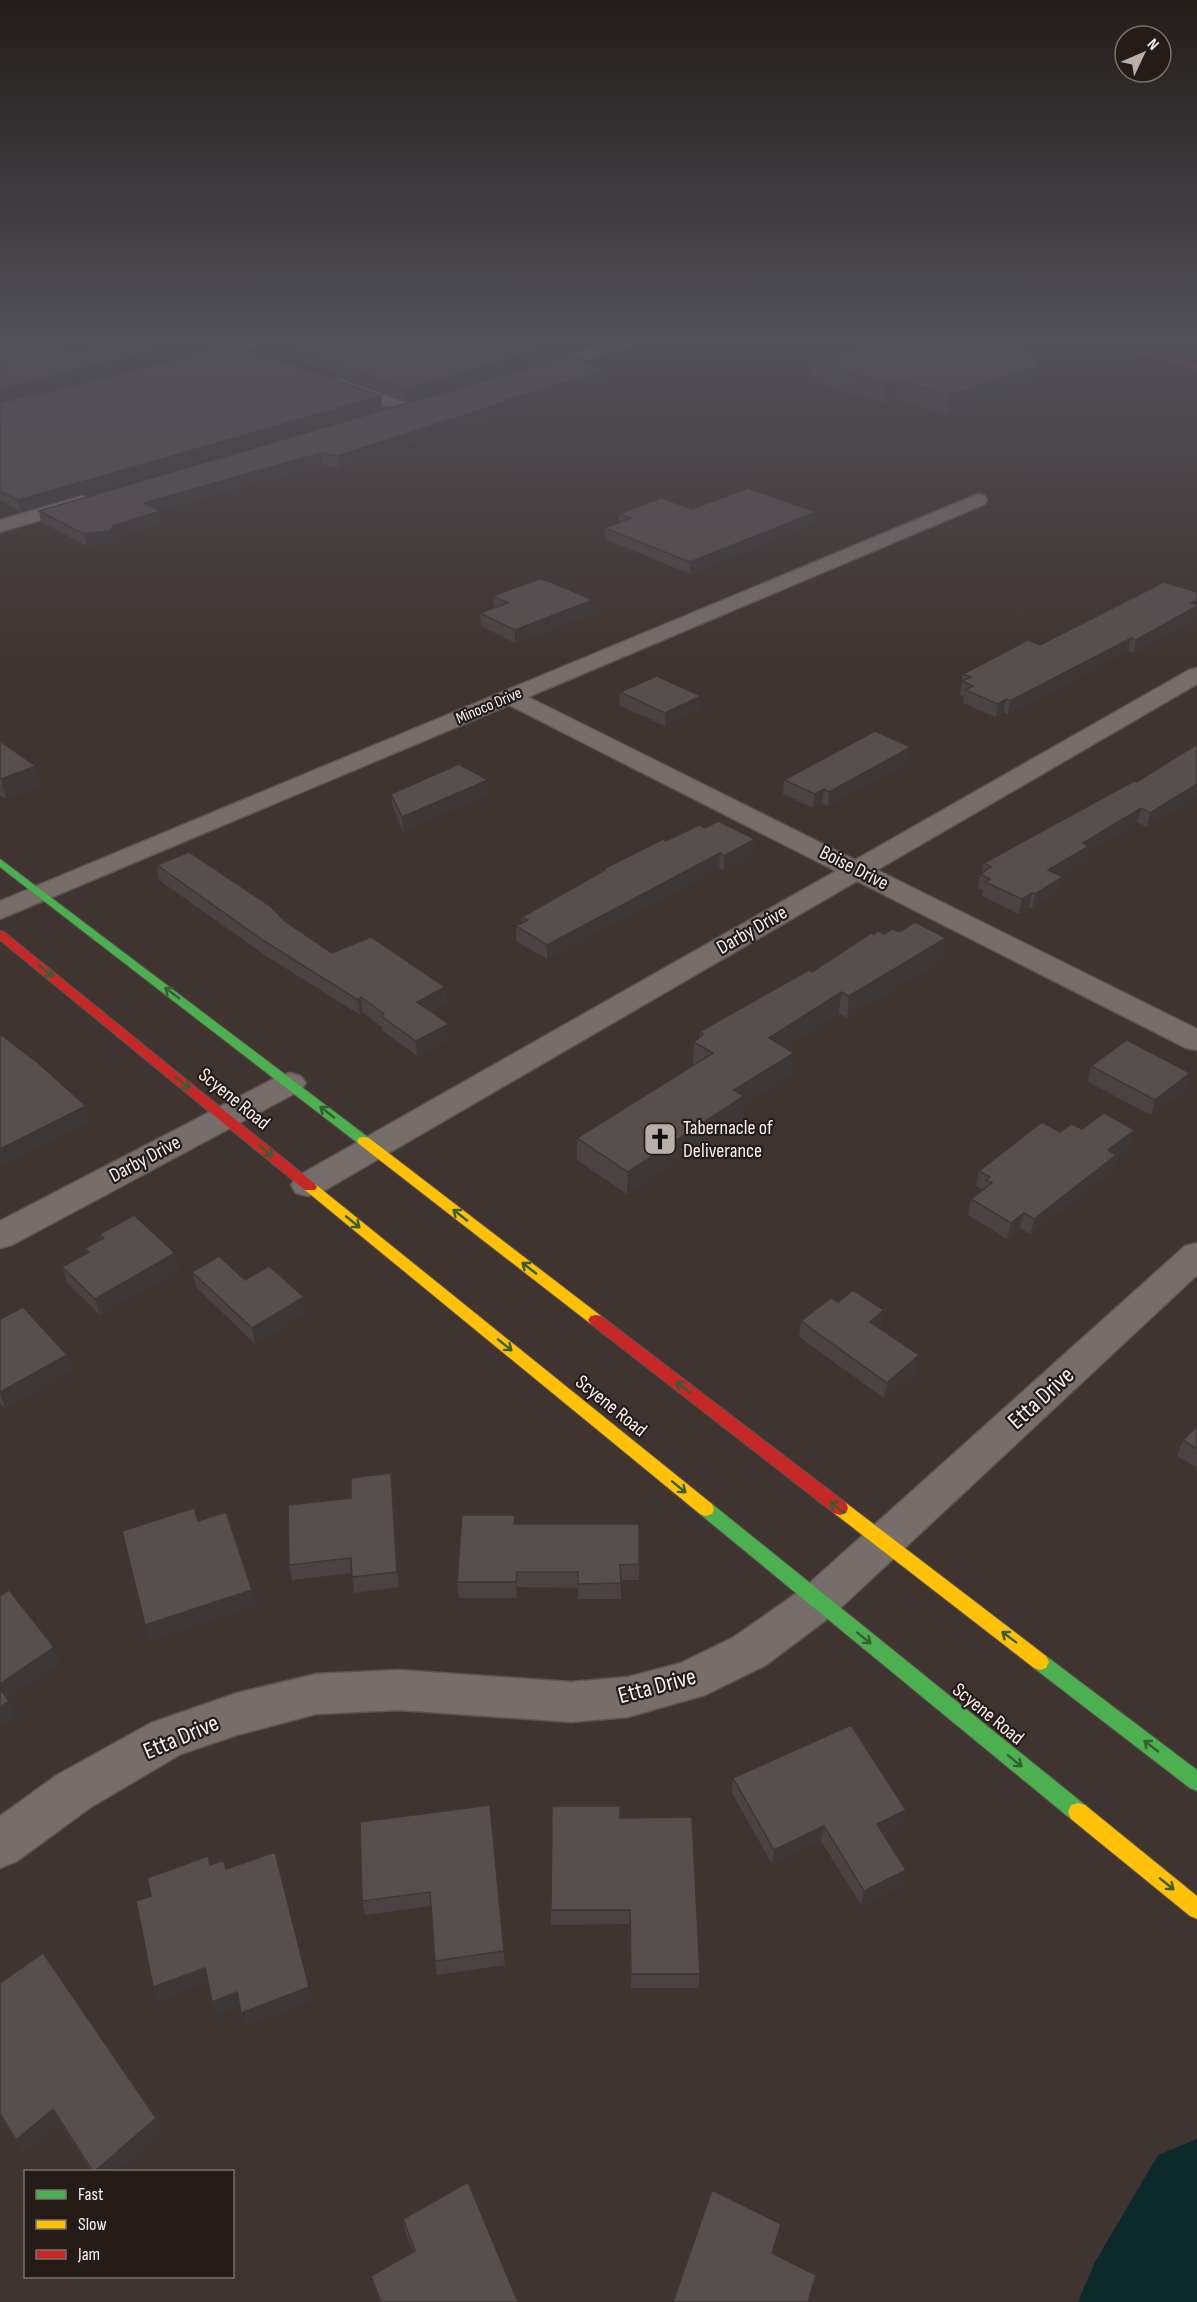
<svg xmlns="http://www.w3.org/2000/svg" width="1197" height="2302" font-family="'Sofia Sans Condensed',sans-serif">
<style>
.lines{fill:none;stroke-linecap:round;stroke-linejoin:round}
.river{fill:#0c292b;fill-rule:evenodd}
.street-casing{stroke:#5d5350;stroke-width:3}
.fast-casing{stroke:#5d5350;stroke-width:2}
.slow-casing{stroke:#5d5350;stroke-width:2}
.jam-casing{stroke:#5d5350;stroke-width:2}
.street{fill:#776e6b;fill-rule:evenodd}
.fast{fill:#4caf50;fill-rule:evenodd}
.slow{fill:#ffc107;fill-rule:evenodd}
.jam{fill:#c62828;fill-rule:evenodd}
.wall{fill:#4b4343}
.shaded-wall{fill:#3d3737}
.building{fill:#574e4e;stroke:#3d3737;stroke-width:1.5}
.oneway{stroke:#375e31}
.labels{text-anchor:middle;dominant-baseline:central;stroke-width:4.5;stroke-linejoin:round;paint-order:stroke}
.far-street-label{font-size:16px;fill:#fcefea;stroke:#251c18}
.street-label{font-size:20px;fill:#fcefea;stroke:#251c18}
.poi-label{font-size:20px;fill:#fcefea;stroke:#251c18;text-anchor:start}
.near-street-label{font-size:24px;fill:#fcefea;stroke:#251c18}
</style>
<rect width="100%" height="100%" fill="#3f3430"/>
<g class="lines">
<!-- river -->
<path class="river" d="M1197,2139V2302H1078L1095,2262L1158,2155Z"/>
<!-- street casing -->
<g class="street-casing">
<path id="street" d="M253,338H280L278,341L197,362L189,357L192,354Z
M625,338H649L647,341L540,373L534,375L526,370L528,367Z
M339,379L410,404L412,407L404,412L398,410L333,387L331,384Z
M978,494L985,496L987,500L985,504L528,697L855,860L1189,670L1197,668V684L877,870L1197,1029V1050L1186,1048L857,881L320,1193L308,1196L296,1193L291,1185L296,1177L836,871L509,705L0,919V901Z
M82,496L89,498L91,502L89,506L0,532V520Z
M290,1073L301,1076L306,1083L301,1090L12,1245L0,1248V1221L279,1076Z
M1197,1243V1275L834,1614L766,1665L705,1695L628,1717L571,1722L399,1710L316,1714L237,1735L181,1754L91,1807L17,1861L0,1868V1816L57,1775L151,1723L237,1693L316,1674L399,1670L571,1682L628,1677L681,1663L734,1637L804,1588L1185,1246Z"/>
</g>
<!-- fast casing -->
<g class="fast-casing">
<path id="fast" d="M1189,338H1197V342L1190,339Z
M0,859L369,1138L371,1141L369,1144H359L0,867Z
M706,1502L712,1504L1085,1805L1088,1812L1085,1819L1078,1821L1071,1819L700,1514L698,1509L700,1504Z
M1040,1654L1046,1656L1197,1770V1791L1190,1788L1034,1668L1031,1662L1034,1656Z"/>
</g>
<!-- slow casing -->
<g class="slow-casing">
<path id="slow" d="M364,1137L369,1138L601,1316L604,1320L601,1324H591L359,1144L357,1141L359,1138Z
M310,1182L315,1184L712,1504L714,1509L712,1514L706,1516L700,1514L305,1190L303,1187Z
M840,1501L846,1503L1046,1656L1049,1662L1046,1668L1040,1670L1034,1668L834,1513L832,1508L834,1503Z
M1078,1803L1085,1805L1197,1896V1919L1190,1916L1071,1819L1068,1812L1071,1805Z"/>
</g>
<!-- jam casing -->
<g class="jam-casing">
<path id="jam" d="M1085,338H1097L1197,365V369Z
M0,931L4,932L315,1184L317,1187L315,1190H305L0,940Z
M596,1315L601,1316L846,1503L848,1508L846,1513L840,1515L834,1513L591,1324L588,1320L591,1316Z"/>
</g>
<!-- street -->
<use href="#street" class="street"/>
<!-- fast -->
<use href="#fast" class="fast"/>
<!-- slow -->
<use href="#slow" class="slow"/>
<!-- jam -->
<use href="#jam" class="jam"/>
</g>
<!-- wall -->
<path class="wall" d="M261,338H578L551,346L552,347L553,357L406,400L262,347Z
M846,338H1014L1037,385L947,415L895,399L884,403L810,381L811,361L845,351Z
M606,371V381L508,410L509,412L338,467L322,464L159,511L162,523L115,537L112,543L87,546L41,522L39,511Z
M0,403L382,407L21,512L0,500Z
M816,512L815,523L690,574L605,539V528L619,523V514Z
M1197,592V611L1195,618L1134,653L1128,651L1008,714L1004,712L996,717L963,703L964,696L960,695L963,674L1040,645Z
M493,596L593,613L515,643L481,626L480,613L494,608Z
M620,692L700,709L665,726L619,705Z
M0,741L36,766L41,786L6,799L0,795Z
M1197,744L1147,827L1137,822L1088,852L1086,860L1060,875L1063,877L1060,891L1032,909L1029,907L1019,914L982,896L983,891L978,888L980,874L982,873L984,863L1137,782Z
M910,761L828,806L822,803L813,808L783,794L784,780Z
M391,794H489L403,831L393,808Z
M666,841L754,854L724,870L719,868L547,959L516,941V926L522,923V917L603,871V869Z
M157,865L286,922L332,953L445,987L446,1002L430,1011L450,1039L417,1056L383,1031L382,1027L362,1012L360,1015L266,956L159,880Z
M874,934L946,938L943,959L847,1018L839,1013L785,1048L792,1074L744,1105L743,1118L627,1194L577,1160V1138L695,1065L693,1064L694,1042L699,1038V1032L812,972Z
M1091,1066L1190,1073L1186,1088L1151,1115L1088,1082Z
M1082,1129L1131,1145L1116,1157L1112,1170L1030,1234L1020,1228L1007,1239L968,1215L971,1199L983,1190L976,1186L979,1171L1060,1132Z
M100,1234L175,1253L179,1269L100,1315L67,1283L62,1267L87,1253L85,1248L101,1239Z
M192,1272L245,1280L306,1312L255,1344L196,1287Z
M838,1302L882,1326L880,1328L917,1371L884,1398L799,1337L801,1321Z
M0,1319L67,1355L72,1370L5,1408L0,1403Z
M1197,1426V1468L1177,1456L1183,1440Z
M393,1489L399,1587L354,1593L352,1573L292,1580L289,1565L351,1498Z
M515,1524L639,1564V1580H621V1599H578V1588L517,1587V1598H459L457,1582Z
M733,1778L902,1824L883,1834L903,1884L861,1905L821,1841L772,1864L732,1793Z
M490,1805L505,1965L437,1975L435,1961L431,1906L365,1915L362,1901Z
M620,1818L700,1974L698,1988H631L629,1924L551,1925V1910Z
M0,1983L162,2131L115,2172H91L60,2122L23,2152L0,2115Z
M403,2219L518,2302H379L371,2276L413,2252L405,2231Z"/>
<!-- shaded-wall -->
<path class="shaded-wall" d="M204,338H243L0,400V389Z
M543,338H578L538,350L537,340Z
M552,347L553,357L406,400L405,389Z
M1040,366L1037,385L947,415L949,395Z
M606,371V381L508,410L509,412L338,467L337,456L505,400Z
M897,380L895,399L884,403L886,383Z
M381,396L382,407L21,512L18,500Z
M321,453L322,464L146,515L144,503Z
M160,511L162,523L115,537L112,543L87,546L84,534Z
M816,512L815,523L690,574V562Z
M593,600V613L515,643V630Z
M1197,600V611L1195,618L1134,653L1136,640Z
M1131,638L1128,651L1008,714L1010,701Z
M701,696L700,709L665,726V713Z
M1006,699L1004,712L996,717L998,704Z
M911,747L910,761L828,806L829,792Z
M36,766L41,786L6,799L1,779Z
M488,780L489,794L403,831L402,817Z
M1197,784V796L1147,827L1150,813Z
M824,789L822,803L813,808L815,794Z
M1141,808L1137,822L1088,852L1086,860L1045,884L1048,870L1083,843Z
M755,839L754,854L724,870V856Z
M720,853L719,868L547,959V945Z
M1063,877L1060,891L1032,909L1035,894Z
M1032,893L1029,907L1019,914L1022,899Z
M946,938L943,959L847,1018L849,996Z
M445,987L446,1002L418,1017L417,1002Z
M841,992L839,1013L767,1059L769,1038Z
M361,997L362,1012L360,1015L358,1000Z
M449,1024L450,1039L417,1056L416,1041Z
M794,1053L792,1074L744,1105L743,1118L627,1194L628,1172L734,1090Z
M1190,1073L1186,1088L1151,1115L1155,1100Z
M86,1106L90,1121L0,1167V1149Z
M1135,1130L1131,1145L1116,1157L1112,1170L1030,1234L1034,1219L1108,1150Z
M1024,1213L1020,1228L1007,1239L1011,1223Z
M175,1253L179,1269L100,1315L95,1299Z
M304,1297L306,1312L255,1344L252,1328Z
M884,1310L882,1326L868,1337L870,1322Z
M67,1355L72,1370L5,1408L0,1392Z
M919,1355L917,1371L884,1398L887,1383Z
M391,1473L393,1489L399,1587L397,1572Z
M517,1572V1598L516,1582Z
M252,1590L256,1606L150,1641L145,1625Z
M54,1647L60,1663L4,1701L0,1692V1684Z
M9,1701L16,1716L0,1727V1707Z
M906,1810L902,1824L874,1838L877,1824Z
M824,1826L821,1841L772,1864L774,1850Z
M279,1866L313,2001L246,2027L241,2013Z
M906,1870L903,1884L861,1905L864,1891Z
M205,1968L210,1982L158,2001L153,1987Z
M237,1992L241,2006L217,2015L212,2002Z
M53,2109L60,2122L23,2152L16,2140Z
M156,2118L162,2131L115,2172H94Z
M781,2224L779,2236L770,2265L772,2253Z"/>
<!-- building -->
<path class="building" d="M0,338H44L71,350L119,338H204L0,389Z
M262,338H543L537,340L552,347L405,389Z
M850,338H1014L1027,342L1040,366L949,395L897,380L886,383L811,361L868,343Z
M236,345L381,396L18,500L0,491V403Z
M572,355L606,371L505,400L508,401L337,456L321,453L144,503L160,511L113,526L110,531L84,534L39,511Z
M748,488L816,512L690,562L605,528L631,518L619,514L661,498L692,509Z
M539,579L551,582L593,600L515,630L480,613L508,603L493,596Z
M1164,582L1197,592V600L1191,603L1197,605V606L1136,640L1131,638L1010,701L1006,699L998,704L965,690L973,686L962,681L971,677L963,674L1028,640L1040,645Z
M657,676L701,696L665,713L620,692Z
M875,731L911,747L829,792L824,789L815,794L784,780Z
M0,741L36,766L1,779L0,778Z
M1197,744V784L1150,813L1141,808L1083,843L1089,846L1048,870L1063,877L1035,894L1032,893L1022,899L985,882L990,879L980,874L991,867L984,863L1134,781L1137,782Z
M459,764L488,780L402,817L391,794Z
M718,821L755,839L724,856L720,853L547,945L516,926L528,920L522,917L605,870L603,869L663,839L666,841L699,825L705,828Z
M189,852L270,906L286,922L332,953L371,937L445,987L417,1002L449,1024L416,1041L381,1016L384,1014L361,997L358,1000L264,941L157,865Z
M915,922L946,938L849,996L841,992L769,1038L794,1053L734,1090L744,1096L628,1172L577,1138L713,1053L694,1042L703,1034L699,1032L809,970L812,972L871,933L874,934L878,931L884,934L892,929L900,932Z
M0,1034L37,1062L86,1106L0,1149Z
M1127,1040L1190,1073L1155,1100L1091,1066Z
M1104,1113L1135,1130L1108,1150L1116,1155L1034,1219L1024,1213L1011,1223L971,1199L992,1183L986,1180L990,1177L979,1171L1042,1122L1060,1132L1071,1124L1082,1129Z
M134,1215L175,1253L95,1299L62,1267L89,1252L85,1248L104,1238L100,1234Z
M219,1256L245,1280L269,1266L304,1297L252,1328L192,1272Z
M853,1290L884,1310L870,1322L919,1355L887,1383L801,1321L831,1298L838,1302Z
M23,1307L67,1355L0,1392V1319Z
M1197,1426V1449L1183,1440Z
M391,1473L397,1572L352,1577L351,1558L289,1565L288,1505L351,1498V1478Z
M194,1508L198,1521L226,1512L252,1590L145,1625L122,1531Z
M462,1515H515L514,1524H639V1564L620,1565L621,1583L578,1584V1572H517L516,1582H457Z
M9,1590L54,1647L0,1684V1596Z
M0,1689L9,1701L0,1707Z
M851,1725L906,1810L877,1824L906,1870L864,1891L824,1826L774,1850L733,1778Z
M490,1805L504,1951L435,1961L430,1892L362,1901L360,1822Z
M552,1806H620V1818L692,1817L700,1974H631L630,1910H551Z
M275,1852L309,1987L241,2013L237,1992L212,2002L205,1968L153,1987L136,1901L151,1896L147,1878L208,1856L210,1865L224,1860L226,1869Z
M43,1953L156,2118L94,2172H93L53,2109L16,2140L0,2114V1983Z
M468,2182L518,2302H381L371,2276L415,2251L403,2219Z
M712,2190L781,2224L772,2253L816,2275L808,2302H673Z"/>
<!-- one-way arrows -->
<defs><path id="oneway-shaft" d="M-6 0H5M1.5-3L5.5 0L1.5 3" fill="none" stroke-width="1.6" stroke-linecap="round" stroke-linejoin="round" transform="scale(1.5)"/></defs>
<g class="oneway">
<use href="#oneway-shaft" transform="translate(46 971) rotate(39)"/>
<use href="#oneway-shaft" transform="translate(172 993) rotate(-143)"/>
<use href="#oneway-shaft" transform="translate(183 1083) rotate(39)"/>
<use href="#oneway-shaft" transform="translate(327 1112) rotate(-142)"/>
<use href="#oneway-shaft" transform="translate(266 1151) rotate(39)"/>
<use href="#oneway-shaft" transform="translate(460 1215) rotate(-142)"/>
<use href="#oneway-shaft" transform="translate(353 1222) rotate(39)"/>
<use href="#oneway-shaft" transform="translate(529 1268) rotate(-142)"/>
<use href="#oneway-shaft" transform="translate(505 1345) rotate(39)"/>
<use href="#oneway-shaft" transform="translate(683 1387) rotate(-142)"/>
<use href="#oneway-shaft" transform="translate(679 1487) rotate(39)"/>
<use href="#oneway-shaft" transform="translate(837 1507) rotate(-142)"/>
<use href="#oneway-shaft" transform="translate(1009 1637) rotate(-143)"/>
<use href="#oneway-shaft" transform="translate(864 1638) rotate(39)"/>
<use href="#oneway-shaft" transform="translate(1151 1746) rotate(-142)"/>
<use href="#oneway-shaft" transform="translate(1015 1761) rotate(39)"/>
<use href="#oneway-shaft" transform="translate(1167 1884) rotate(39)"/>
</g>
<!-- sky -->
<linearGradient id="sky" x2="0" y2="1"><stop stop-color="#231d1a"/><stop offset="0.51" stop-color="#525059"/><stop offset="1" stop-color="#525059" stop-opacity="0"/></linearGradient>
<rect width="1197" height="661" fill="url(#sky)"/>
<!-- icons -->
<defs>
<g id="church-square" transform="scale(1.725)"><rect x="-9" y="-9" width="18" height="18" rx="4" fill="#baaea9" stroke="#251c18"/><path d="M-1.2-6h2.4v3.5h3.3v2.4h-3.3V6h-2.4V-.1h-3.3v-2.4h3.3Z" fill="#111"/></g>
</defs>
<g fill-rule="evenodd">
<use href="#church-square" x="660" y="1139"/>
</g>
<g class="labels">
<!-- far-street labels -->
<g class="far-street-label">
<text transform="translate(489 706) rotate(-23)">Minoco Drive</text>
</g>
<!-- street labels -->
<g class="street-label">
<text transform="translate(854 868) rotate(27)">Boise Drive</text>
<text transform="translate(752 930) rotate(-30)">Darby Drive</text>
<text transform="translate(234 1099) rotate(39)">Scyene Road</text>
<text transform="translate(145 1159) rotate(-28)">Darby Drive</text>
<text transform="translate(611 1406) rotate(39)">Scyene Road</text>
<text transform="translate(988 1714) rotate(39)">Scyene Road</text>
</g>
<!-- poi labels -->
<g class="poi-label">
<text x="683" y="1128">Tabernacle of<tspan x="683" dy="23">Deliverance</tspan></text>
</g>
<!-- near-street labels -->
<g class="near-street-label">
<text transform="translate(1041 1398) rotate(-42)">Etta Drive</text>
<text transform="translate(657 1686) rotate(-15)">Etta Drive</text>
<text transform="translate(181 1737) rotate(-23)">Etta Drive</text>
</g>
</g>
<!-- legend -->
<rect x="24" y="2170" width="210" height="108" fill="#251c18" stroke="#7b706c" stroke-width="1.5"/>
<rect x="36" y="2190" width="30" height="9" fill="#4caf50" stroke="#7b706c" stroke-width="1.5"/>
<text x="78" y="2200" font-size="18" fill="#fcefea">Fast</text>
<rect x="36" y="2220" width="30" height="9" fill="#ffc107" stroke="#7b706c" stroke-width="1.5"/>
<text x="78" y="2230" font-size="18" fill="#fcefea">Slow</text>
<rect x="36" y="2250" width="30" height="9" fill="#c62828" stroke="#7b706c" stroke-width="1.5"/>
<text x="78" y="2260" font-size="18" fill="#fcefea">Jam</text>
<!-- north arrow -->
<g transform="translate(1143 54) rotate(46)"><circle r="28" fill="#251c18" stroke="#7b706c" stroke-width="1.5"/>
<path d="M0-4.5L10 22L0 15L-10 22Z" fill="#baaea9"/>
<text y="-9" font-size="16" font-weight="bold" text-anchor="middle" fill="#fcefea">N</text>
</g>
</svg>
